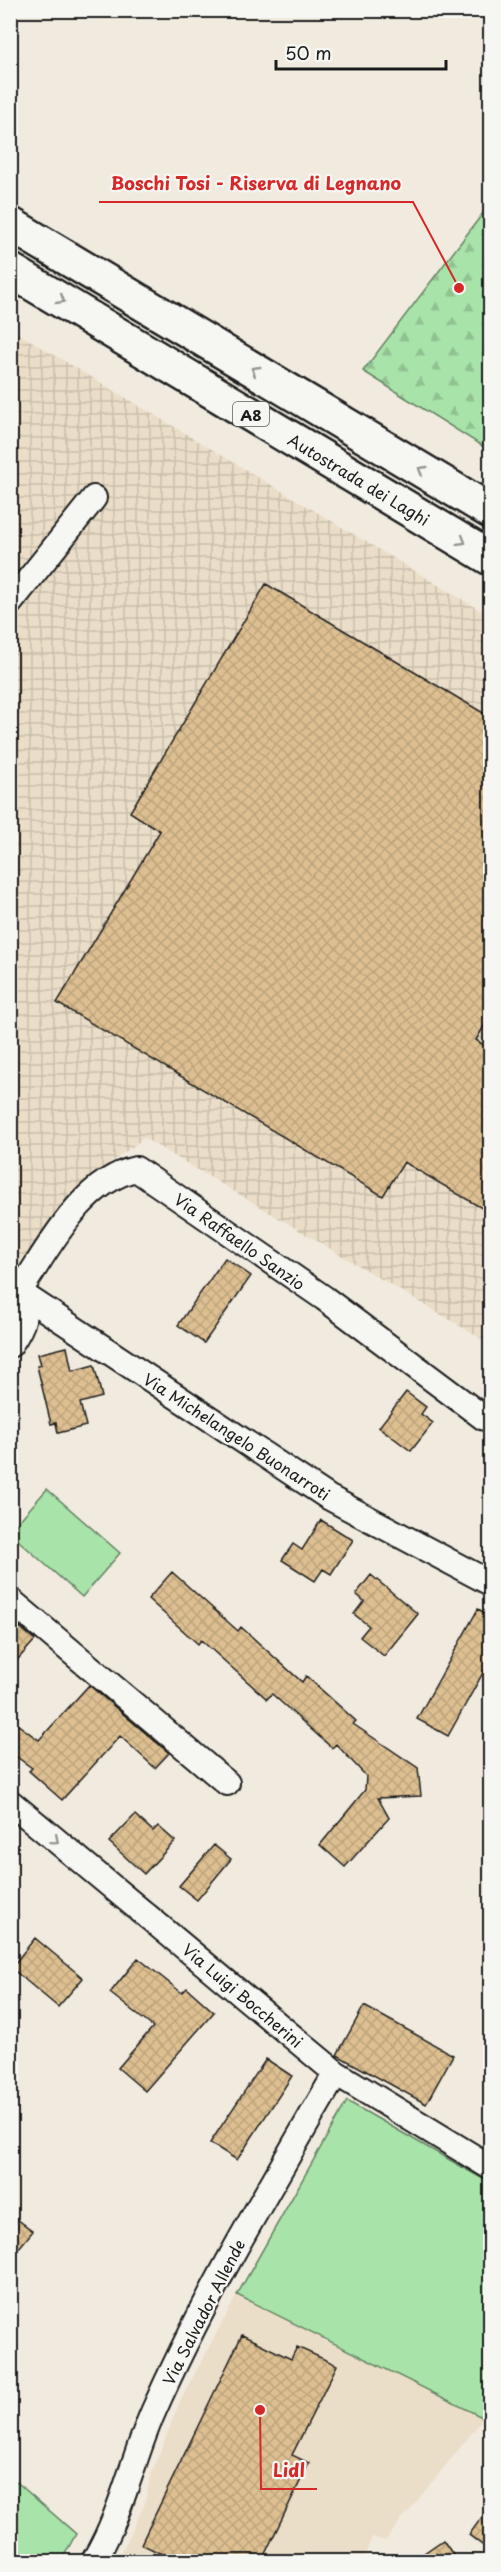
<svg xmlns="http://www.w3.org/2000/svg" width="501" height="2572" font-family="'Playpen Sans',sans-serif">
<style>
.built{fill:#ebdec8}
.industrial{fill:url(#industrial-grid)}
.green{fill:#a8e3a9;stroke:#628062;stroke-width:1.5}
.forest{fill:url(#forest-firs);stroke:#628062;stroke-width:1.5}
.building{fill:url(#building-cross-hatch);stroke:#1c1c1c;stroke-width:1.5}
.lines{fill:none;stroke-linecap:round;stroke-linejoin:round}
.minor-casing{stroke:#1c1c1c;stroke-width:28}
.highway-casing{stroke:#1c1c1c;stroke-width:38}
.minor{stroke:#f6f6f2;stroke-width:24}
.highway{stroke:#f6f6f2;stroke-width:33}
.oneway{stroke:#949492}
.labels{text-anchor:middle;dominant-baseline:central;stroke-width:4.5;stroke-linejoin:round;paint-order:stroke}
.shield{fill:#f6f6f2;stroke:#5d5d5c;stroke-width:1.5}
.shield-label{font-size:15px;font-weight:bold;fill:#1c1c1c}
.street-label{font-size:16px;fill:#1c1c1c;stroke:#f6f6f2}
.leader{fill:none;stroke:#d62828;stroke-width:2}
.callout-dot{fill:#d62828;stroke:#f6f6f2;stroke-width:2}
.callout-label{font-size:18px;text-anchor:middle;font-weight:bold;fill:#d62828;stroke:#f6f6f2;stroke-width:4.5;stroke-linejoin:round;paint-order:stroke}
</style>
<defs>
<pattern id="industrial-grid" width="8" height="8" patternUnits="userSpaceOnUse" patternTransform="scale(1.5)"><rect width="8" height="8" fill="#ebdec8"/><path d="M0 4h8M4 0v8" fill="none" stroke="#c9beab"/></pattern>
<pattern id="forest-firs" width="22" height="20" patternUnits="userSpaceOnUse" patternTransform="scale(1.5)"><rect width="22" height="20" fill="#a8e3a9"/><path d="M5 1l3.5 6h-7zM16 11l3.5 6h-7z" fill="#90c291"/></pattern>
<pattern id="building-cross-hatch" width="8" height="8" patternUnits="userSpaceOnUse" patternTransform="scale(1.5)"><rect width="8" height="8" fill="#ddbf91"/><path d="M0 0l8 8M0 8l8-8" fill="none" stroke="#bda47c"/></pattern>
</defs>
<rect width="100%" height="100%" fill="#f1ebdf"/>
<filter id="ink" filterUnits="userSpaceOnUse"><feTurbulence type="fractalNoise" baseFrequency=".0167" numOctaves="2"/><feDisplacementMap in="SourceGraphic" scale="12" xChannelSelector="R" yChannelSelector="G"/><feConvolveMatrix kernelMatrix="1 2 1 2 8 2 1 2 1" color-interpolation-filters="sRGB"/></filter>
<g filter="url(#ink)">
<!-- built -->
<path class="built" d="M237,2295L484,2418L385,2541L372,2537L363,2561L117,2562L144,2505L152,2472L180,2401Z"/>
<!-- industrial -->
<path class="industrial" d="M11,329L490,616V1344L144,1138L71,1192L16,1279L11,1275Z"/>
<!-- green -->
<path class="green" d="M47,1489L120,1553L82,1597L11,1534V1530Z
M347,2101L490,2183V2426L484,2418L237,2295Z
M11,2477L76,2534L61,2561H11Z"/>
<!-- forest -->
<path class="forest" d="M490,204V451L363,371Z"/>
<!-- building -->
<path class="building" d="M266,584L490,717V1016L476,1040L490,1049V1213L404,1162L383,1196L57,1003L160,831L130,812Z
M225,1258L251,1276L204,1343L178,1325Z
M67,1347L72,1371L94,1365L102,1397L80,1403L86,1426L58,1433L56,1423L51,1424L37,1366L41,1365L38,1354Z
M406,1392L426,1407L421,1414L433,1423L411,1451L379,1427Z
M321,1520L353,1540L331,1574L323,1569L315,1581L282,1560L293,1544L302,1550Z
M172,1572L238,1631L241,1627L302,1682L306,1676L356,1721L353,1724L418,1768L421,1796L378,1798L389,1818L345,1867L320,1845L365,1790L366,1776L336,1744L332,1748L272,1694L267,1699L201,1640L198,1644L148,1599Z
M371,1575L418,1614L384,1656L360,1637L369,1626L354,1614L364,1601L356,1594Z
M478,1609L490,1616V1660L448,1736L417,1719Z
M10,1619L35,1640L10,1668Z
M89,1685L169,1753L155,1768L120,1736L62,1800L29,1771L32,1768L10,1752V1719L39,1740Z
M135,1815L153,1831L158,1826L175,1841L144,1874L109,1842Z
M214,1845L231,1859L197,1900L179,1886Z
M35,1938L83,1978L58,2007L11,1968Z
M138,1958L182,1993L187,1988L214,2012L145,2091L118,2068L153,2027L110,1993Z
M364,2006L453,2055L426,2104L337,2055Z
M266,2059L292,2076L237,2160L210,2143Z
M10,2214L33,2231L10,2259Z
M242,2335L291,2359L297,2347L337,2365L292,2455L309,2463L261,2562H178L141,2544Z
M490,2506V2551L469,2535Z
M443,2540L458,2562H411Z"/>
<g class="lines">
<!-- minor casing -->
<g class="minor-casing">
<path id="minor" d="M10,603L94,498
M16,1290L328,1497L490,1583
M10,1345C25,1323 27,1316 19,1292C49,1248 81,1181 136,1169L324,1298L484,1418
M10,1600L227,1783
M10,1802L336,2073L490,2167
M93,2562C122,2515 132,2459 154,2410C206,2293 272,2184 336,2073"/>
</g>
<!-- highway casing -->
<g class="highway-casing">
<path id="highway" d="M10,224L490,511
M10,270L490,558"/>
</g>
<!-- minor -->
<use href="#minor" class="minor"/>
<!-- highway -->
<use href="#highway" class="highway"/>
</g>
<!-- one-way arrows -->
<defs><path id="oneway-chevron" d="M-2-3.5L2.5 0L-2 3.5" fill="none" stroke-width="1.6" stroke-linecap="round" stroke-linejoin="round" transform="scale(1.5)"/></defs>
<g class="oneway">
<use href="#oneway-chevron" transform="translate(61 300) rotate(31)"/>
<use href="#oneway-chevron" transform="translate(255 370) rotate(-149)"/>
<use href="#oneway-chevron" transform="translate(422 470) rotate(-149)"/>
<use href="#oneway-chevron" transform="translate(462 541) rotate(31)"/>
<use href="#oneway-chevron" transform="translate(55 1840) rotate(40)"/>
</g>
</g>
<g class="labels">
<!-- shield labels -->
<rect class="shield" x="233" y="402" width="36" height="24" rx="4.5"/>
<g class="shield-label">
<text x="251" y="414">A8</text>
</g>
<!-- street labels -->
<g class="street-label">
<text transform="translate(359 479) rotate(31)">Autostrada dei Laghi</text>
<text transform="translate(240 1241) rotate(35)">Via Raffaello Sanzio</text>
<text transform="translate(237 1436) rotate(33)">Via Michelangelo Buonarroti</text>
<text transform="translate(243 1995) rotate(40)">Via Luigi Boccherini</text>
<text transform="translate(203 2312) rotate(-63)">Via Salvador Allende</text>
</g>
</g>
<!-- callouts -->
<path class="leader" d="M459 288L413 202H99M260 2410L261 2489H317"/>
<g class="callout-dot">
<circle cx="459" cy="288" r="6"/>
<circle cx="260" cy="2410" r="6"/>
</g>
<g class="callout-label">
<text x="256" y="190">Boschi Tosi - Riserva di Legnano</text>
<text x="289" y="2477">Lidl</text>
</g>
<!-- margin -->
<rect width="501" height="2572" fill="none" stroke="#f6f6f2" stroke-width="36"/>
<rect x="18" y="18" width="465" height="2536" fill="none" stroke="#1c1c1c" stroke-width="2" filter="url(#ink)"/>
<!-- scale -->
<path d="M276 60v9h170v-9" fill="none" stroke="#1c1c1c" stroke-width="3"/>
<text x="285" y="60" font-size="18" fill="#1c1c1c" stroke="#f6f6f2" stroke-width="4.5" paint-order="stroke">50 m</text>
</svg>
